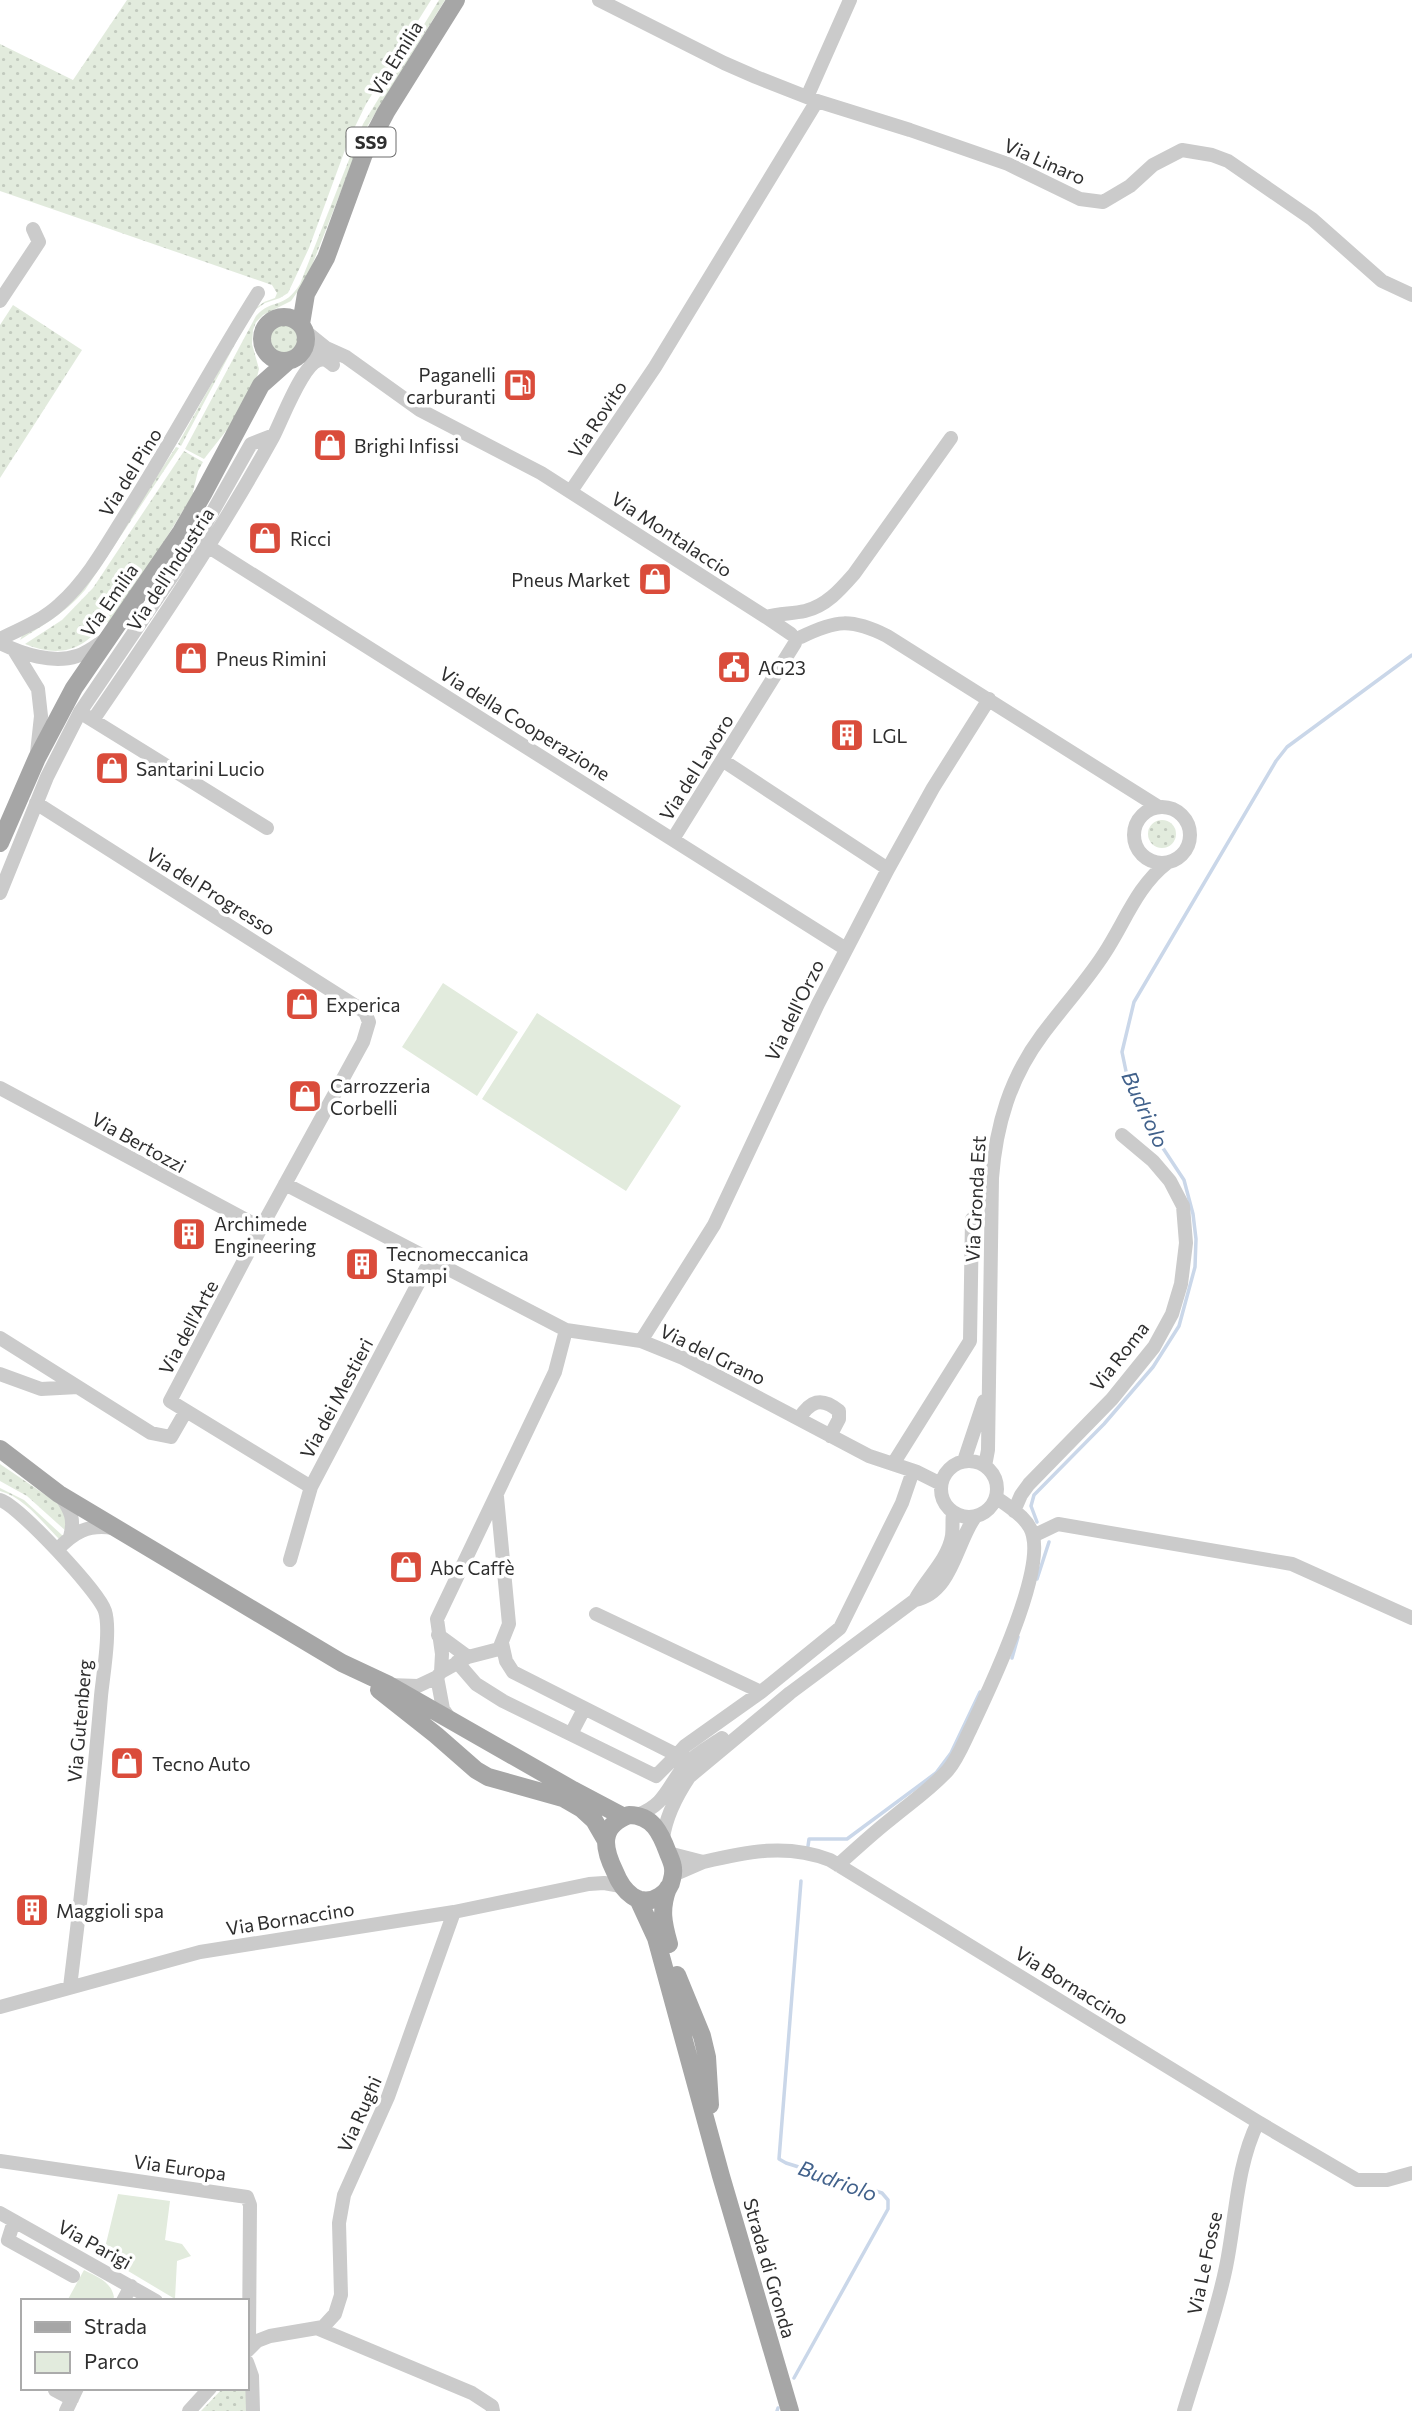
<svg xmlns="http://www.w3.org/2000/svg" width="1412" height="2411" font-family="Commissioner,sans-serif">
<style>
.grass{fill:url(#grass-dots)}
.park{fill:#e2ebdd}
.lines{fill:none;stroke-linecap:round;stroke-linejoin:round}
.stream{stroke:#cad7e9;stroke-width:3.5}
.minor{stroke:#cbcbcb;stroke-width:14}
.major{stroke:#a6a6a6;stroke-width:18}
.labels{text-anchor:middle;dominant-baseline:central;stroke-width:7;stroke-linejoin:round;paint-order:stroke}
.shield{fill:#fff;stroke:#6d6d6d;stroke-width:2}
.shield-label{font-size:18px;font-weight:bold;fill:#2e2e2e}
.street-label{font-size:19px;fill:#2e2e2e;stroke:#fff}
.poi-label{font-size:19px;fill:#2e2e2e;stroke:#fff;text-anchor:start}
.water-label{font-size:21px;font-style:italic;fill:#41618b;stroke:#fff}
</style>
<defs>
<pattern id="grass-dots" width="8" height="8" patternUnits="userSpaceOnUse" patternTransform="scale(1.75)"><rect width="8" height="8" fill="#e2ebdd"/><path d="M2 2h.1M6 6h.1" fill="none" stroke="#c2cabe" stroke-width="1.8" stroke-linecap="round"/></pattern>
</defs>
<rect width="100%" height="100%" fill="#fff"/>
<!-- grass -->
<path class="grass" d="M127,0H431L366,104L349,139L309,248L288,293L280,298L265,303L252,312L181,446L178,444L252,311L264,302L275,298L277,293L272,285L0,191V44L73,80Z
M439,0H445L365,130L307,278L291,301L263,315L256,322L253,330L252,344L259,369L257,377L229,432L226,431L204,459L185,449L256,316C272,298 284,310 300,284L363,124Z
M13,305L82,350L0,478V325Z
M266 340a16 16 0 1 1 32 0a16 16 0 1 1-32 0Z
M176,447L179,448L85,590C63,615 46,623 20,640L22,636L84,587Z
M184,451L203,462L198,471L193,492L194,493L160,548L109,623L105,621C84,651 59,658 25,644L62,620L93,588Z
M1148 834a14 14 0 1 1 28 0a14 14 0 1 1-28 0Z
M0,1464L69,1511L67,1532L27,1496L0,1481Z
M0,1488L24,1500L63,1536L60,1540C43,1523 24,1497 0,1491Z
M223,2388H246V2411H201Z"/>
<!-- park -->
<path class="park" d="M443,983L518,1032L477,1096L402,1047Z
M537,1013L681,1106L626,1191L482,1099Z
M118,2194L170,2201L165,2240L182,2244L191,2256L177,2261L175,2299L103,2256Z
M84,2270C97,2277 111,2281 114,2297L112,2301H67Z"/>
<g class="lines">
<!-- stream -->
<path class="stream" d="M1037,1522L1031,1506L1034,1495L1104,1424L1153,1367L1179,1326L1195,1267L1196,1239L1193,1214L1184,1180L1153,1133L1127,1076L1122,1052L1134,1002L1276,761L1287,747L1412,655
M1037,1579L1049,1542
M1012,1658L1018,1637
M808,1846L809,1839H847L936,1773L951,1753L980,1692
M794,2378L888,2209V2200L882,2193L786,2163L779,2159L801,1881
M777,2411L778,2408"/>
<!-- minor -->
<path class="minor" d="M599,0L724,63L756,77L817,101L910,130L1008,164L1080,199L1103,202L1130,186L1153,165L1182,150L1212,155L1228,161L1312,219L1382,281L1412,295
M807,97L850,0
M0,301L39,242L33,229
M305,331L326,348L346,357L420,410L541,473L766,617C779,613 792,614 805,611C826,606 840,590 854,574L951,438
M295,358L326,348
M571,491L655,367L817,101
M181,532L209,547L846,949
M766,617L791,634
M801,637C836,620 851,618 887,636L1157,806
M0,639C21,629 43,620 60,604C89,578 108,542 129,509C174,438 213,364 258,293
M0,643C22,654 53,664 77,656C87,653 97,645 106,639
M14,650L38,689L41,716L37,753
M86,716L267,828
M93,720C156,628 219,535 273,437C282,420 302,365 319,360C325,358 328,361 333,365
M722,760L888,869
M36,803L365,1012L369,1022L363,1042L261,1228L170,1401L311,1487
M1134 835a28 28 0 1 1 56 0a28 28 0 1 1-56 0Z
M673,839L795,643
M0,893L47,777L80,712L196,541L251,444L274,435
M0,1088L261,1228
M285,1184L566,1330L641,1341L683,1358L869,1456L917,1472L941,1484
M0,1338L151,1433L171,1437L186,1411
M641,1341L714,1225L818,1004L888,869L933,788L989,699
M0,1374L41,1389L78,1387
M799,1419C810,1401 821,1396 839,1411V1419L830,1436
M941 1489a28 28 0 1 1 56 0a28 28 0 1 1-56 0Z
M964,1461L984,1401
M893,1464L970,1341L972,1219
M985,1466L988,1450L992,1178C996,1125 1010,1078 1042,1035C1062,1008 1086,982 1104,954C1125,922 1137,886 1167,863
M61,1496C71,1511 75,1520 70,1537
M0,1500C18,1505 99,1592 105,1611C111,1630 103,1675 101,1696C93,1793 82,1890 70,1987
M1014,1511L1021,1495L1029,1484L1112,1399L1154,1347L1172,1314L1181,1284L1186,1243L1183,1206L1170,1181L1153,1161L1122,1135
M1033,1536L1058,1524L1292,1564L1412,1618
M57,1550C74,1532 88,1524 113,1528
M290,1560L311,1487L431,1259
M915,1600C926,1579 948,1560 952,1536C953,1528 952,1520 953,1513
M596,1614L761,1692L840,1628L902,1503L913,1471
M438,1635L468,1657
M502,1643L506,1661L513,1672L677,1755L685,1746L761,1692
M457,1662L476,1684L503,1701L656,1776L677,1755
M441,1672L442,1654L437,1619L555,1372L566,1330
M437,1677L443,1709L451,1721
M389,1685L418,1686L437,1677L441,1672L468,1657L499,1649L509,1624L497,1497
M571,1734L584,1709
M637,1815C666,1805 668,1785 686,1764C696,1754 710,1746 722,1738
M663,1838C666,1816 677,1795 689,1777L790,1693L915,1600C952,1593 956,1543 975,1517
M668,1853L703,1862L673,1875
M703,1862C747,1852 786,1843 830,1860L1258,2122L1357,2180H1387L1412,2173
M838,1865C856,1849 873,1833 891,1819C910,1803 931,1789 948,1770C958,1758 964,1742 971,1728C990,1688 1043,1577 1033,1536C1030,1519 1009,1507 997,1498
M0,2007L200,1952L454,1912L589,1884L604,1883L621,1886
M0,2161L247,2197L250,2205L249,2342L247,2346
M0,2213L156,2301
M14,2221L8,2240L73,2276
M123,2301L131,2286
M319,2329L472,2393L492,2406L493,2411
M247,2351L257,2341L270,2336L323,2327L335,2314L341,2295L339,2223L344,2195L388,2097L454,1912
M247,2362L252,2376L253,2411
M56,2388L55,2390L72,2399
M66,2411L77,2388
M189,2411L210,2388
M1184,2411C1198,2364 1216,2316 1226,2267C1236,2219 1236,2167 1258,2122"/>
<!-- major -->
<path class="major" d="M262 339a22 22 0 1 1 44 0a22 22 0 1 1-44 0Z
M301,324L306,294L326,258L364,154L386,112L456,0
M0,843L37,758L74,688L181,532L203,494L261,385L288,361
M0,1449L59,1494L342,1663L389,1685L573,1790L624,1817
M379,1690L436,1735L476,1770L488,1777L563,1798L582,1809L594,1820L605,1839
M629,1815C653,1815 661,1834 668,1853C672,1862 675,1869 672,1879C671,1886 666,1892 660,1896C639,1910 622,1890 615,1872C603,1848 599,1826 629,1815Z
M668,1888C660,1909 663,1923 669,1944
M638,1899L656,1938L721,2176L790,2411
M677,1975L702,2036L707,2057L710,2105"/>
</g>
<!-- icons -->
<defs>
<g id="fuel-square" transform="scale(1.75)"><rect x="-9" y="-9" width="18" height="18" rx="4" fill="#da4c3b" stroke="#fff"/><path d="M-5.5-6h7V0h2V4h1.3V-2.5L3-4.5l.8-.8L6-3V5H2.5V1h-1V6h-7ZM-4.2-4.7v3.2H.2V-4.7Z" fill="#fff"/></g>
<g id="shop-square" transform="scale(1.75)"><rect x="-9" y="-9" width="18" height="18" rx="4" fill="#da4c3b" stroke="#fff"/><path d="M-5-2.5h2.3a2.7 3.5 0 0 1 5.4 0H5L5.5 6h-11ZM-1.5-2.5h3a1.5 2.3 0 0 0-3 0Z" fill="#fff"/></g>
<g id="civic-square" transform="scale(1.75)"><rect x="-9" y="-9" width="18" height="18" rx="4" fill="#da4c3b" stroke="#fff"/><path d="M-.6-6.5H3V-4.5H.6V-3L4-1V1h2V6H-6V1h2V-1L-.6-3ZM-1.2 2.5V6h2.4V2.5Z" fill="#fff"/></g>
<g id="building-square" transform="scale(1.75)"><rect x="-9" y="-9" width="18" height="18" rx="4" fill="#da4c3b" stroke="#fff"/><path d="M-4-6H4V6H1V3H-1V6H-4ZM-2.5-4.3h1.7v1.8h-1.7ZM.8-4.3h1.7v1.8H.8ZM-2.5-1h1.7V.8h-1.7ZM.8-1h1.7V.8H.8Z" fill="#fff"/></g>
</defs>
<g fill-rule="evenodd">
<use href="#fuel-square" x="520" y="385"/>
<use href="#shop-square" x="330" y="445"/>
<use href="#shop-square" x="265" y="538"/>
<use href="#shop-square" x="655" y="579"/>
<use href="#shop-square" x="191" y="658"/>
<use href="#civic-square" x="734" y="667"/>
<use href="#building-square" x="847" y="735"/>
<use href="#shop-square" x="112" y="768"/>
<use href="#shop-square" x="302" y="1004"/>
<use href="#shop-square" x="305" y="1096"/>
<use href="#building-square" x="189" y="1234"/>
<use href="#building-square" x="362" y="1264"/>
<use href="#shop-square" x="406" y="1567"/>
<use href="#shop-square" x="127" y="1763"/>
<use href="#building-square" x="32" y="1910"/>
</g>
<g class="labels">
<!-- shield labels -->
<rect class="shield" x="346.5" y="127.5" width="49" height="29" rx="5"/>
<g class="shield-label">
<text x="371" y="142">SS9</text>
</g>
<!-- street labels -->
<g class="street-label">
<text transform="translate(395 58) rotate(-58)">Via Emilia</text>
<text transform="translate(1045 161) rotate(24)">Via Linaro</text>
<text transform="translate(597 419) rotate(-56)">Via Rovito</text>
<text transform="translate(130 472) rotate(-58)">Via del Pino</text>
<text transform="translate(672 534) rotate(33)">Via Montalaccio</text>
<text transform="translate(170 569) rotate(-57)">Via dell'Industria</text>
<text transform="translate(109 600) rotate(-55)">Via Emilia</text>
<text transform="translate(525 723) rotate(32)">Via della Cooperazione</text>
<text transform="translate(696 767) rotate(-58)">Via del Lavoro</text>
<text transform="translate(211 891) rotate(32)">Via del Progresso</text>
<text transform="translate(794 1010) rotate(-64)">Via dell'Orzo</text>
<text transform="translate(139 1142) rotate(29)">Via Bertozzi</text>
<text transform="translate(975 1199) rotate(-87)">Via Gronda Est</text>
<text transform="translate(188 1327) rotate(-62)">Via dell'Arte</text>
<text transform="translate(713 1354) rotate(26)">Via del Grano</text>
<text transform="translate(1119 1356) rotate(-52)">Via Roma</text>
<text transform="translate(336 1398) rotate(-62)">Via dei Mestieri</text>
<text transform="translate(79 1721) rotate(-85)">Via Gutenberg</text>
<text transform="translate(290 1918) rotate(-9)">Via Bornaccino</text>
<text transform="translate(1072 1985) rotate(32)">Via Bornaccino</text>
<text transform="translate(359 2114) rotate(-66)">Via Rughi</text>
<text transform="translate(180 2167) rotate(8)">Via Europa</text>
<text transform="translate(95 2244) rotate(29)">Via Parigi</text>
<text transform="translate(1204 2263) rotate(-78)">Via Le Fosse</text>
<text transform="translate(770 2268) rotate(74)">Strada di Gronda</text>
</g>
<!-- poi labels -->
<g class="poi-label">
<text x="496" y="374" text-anchor="end">Paganelli<tspan x="496" dy="22">carburanti</tspan></text>
<text x="354" y="445">Brighi Infissi</text>
<text x="290" y="538">Ricci</text>
<text x="630" y="579" text-anchor="end">Pneus Market</text>
<text x="216" y="658">Pneus Rimini</text>
<text x="758" y="667">AG23</text>
<text x="872" y="735">LGL</text>
<text x="136" y="768">Santarini Lucio</text>
<text x="326" y="1004">Experica</text>
<text x="330" y="1085">Carrozzeria<tspan x="330" dy="22">Corbelli</tspan></text>
<text x="214" y="1223">Archimede<tspan x="214" dy="22">Engineering</tspan></text>
<text x="386" y="1253">Tecnomeccanica<tspan x="386" dy="22">Stampi</tspan></text>
<text x="430" y="1567">Abc Caffè</text>
<text x="152" y="1763">Tecno Auto</text>
<text x="56" y="1910">Maggioli spa</text>
</g>
<!-- water labels -->
<g class="water-label">
<text transform="translate(1146 1109) rotate(65)">Budriolo</text>
<text transform="translate(838 2180) rotate(20)">Budriolo</text>
</g>
</g>
<!-- legend -->
<rect x="21" y="2299" width="228" height="91" fill="#ffffff" stroke="#ababab" stroke-width="2"/>
<rect x="35" y="2322" width="35" height="10" fill="#a6a6a6" stroke="#ababab" stroke-width="2"/>
<text x="84" y="2334" font-size="21" fill="#2e2e2e">Strada</text>
<rect x="35" y="2352" width="35" height="21" fill="#e2ebdd" stroke="#ababab" stroke-width="2"/>
<text x="84" y="2369" font-size="21" fill="#2e2e2e">Parco</text>
</svg>
